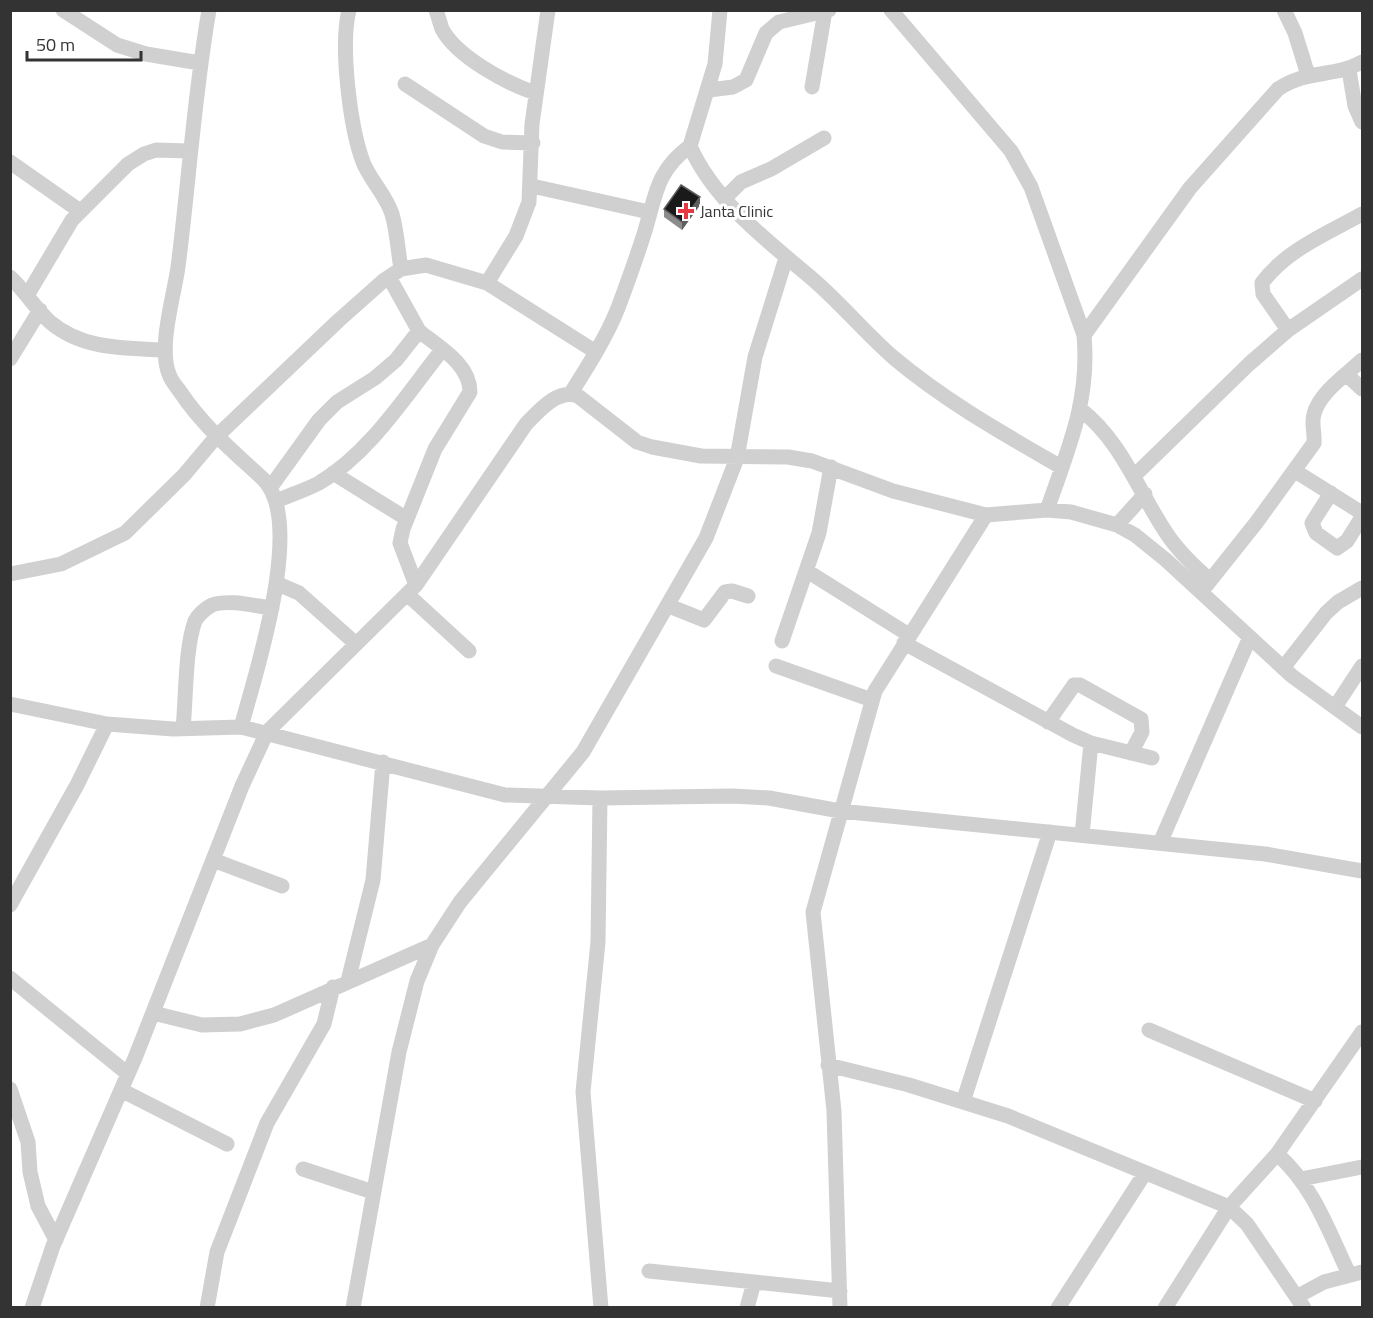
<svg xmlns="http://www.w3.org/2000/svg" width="1373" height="1318" font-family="'Titillium Web',sans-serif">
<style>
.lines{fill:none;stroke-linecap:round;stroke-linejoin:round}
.street{stroke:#d0d0d0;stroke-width:15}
.wall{fill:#8c8c8c}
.shaded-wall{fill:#5f5f5f}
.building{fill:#1a1a1a;stroke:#5f5f5f;stroke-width:1.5}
.poi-dot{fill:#e63946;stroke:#fff;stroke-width:2}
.labels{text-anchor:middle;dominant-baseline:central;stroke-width:6;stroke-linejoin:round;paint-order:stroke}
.poi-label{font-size:16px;fill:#333;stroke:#fff;text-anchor:start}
</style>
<rect width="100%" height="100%" fill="#fff"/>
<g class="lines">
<!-- street -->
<path class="street" d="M63,10L117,45L146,54L200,63
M209,10C194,96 189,181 178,267C174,296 158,347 169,374C171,381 177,387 181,393C204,427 233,451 262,478C307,519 255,675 241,727
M349,10C340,46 350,127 363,162C370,180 386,195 392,214C397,231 398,251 401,269
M436,10C438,16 440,23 442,29C457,57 506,83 535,93
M720,10L715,64L690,146C713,199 765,239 809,276C839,301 864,332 894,358C945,401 1004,434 1061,467
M891,10L1011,151L1031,187L1084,335C1090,401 1068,449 1047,510
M1284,10L1295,33L1308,75
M1349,70L1355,106L1362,122
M405,84L484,136L502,142L533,143
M812,87L825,11
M709,90L733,87L746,80L766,33L779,22L829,10
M10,162L80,211
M532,186L649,212
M725,198L741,182L771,169L824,138
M10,277C25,291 36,309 50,322C83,350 125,348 165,350
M487,283L516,236L529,202L532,124L548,10
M28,294L72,220L128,164L144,154L156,150L189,151
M1288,330L1263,294L1262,283C1286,250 1328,233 1362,214
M1084,335L1190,188L1278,89C1308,69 1333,78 1362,62
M10,359L40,310
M1346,374L1362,389
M571,393C588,366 606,338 618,308C627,284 636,259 644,234C656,196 655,172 690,146
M1080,409C1123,442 1139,494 1169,537C1181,554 1195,567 1210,580
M1295,471L1362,513
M333,473L407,519
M1134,476L1249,364L1288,330L1362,279
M270,488L319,420L337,402L375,378L396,360L419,331L389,277
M1331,493L1312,523L1316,533L1337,548L1347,541L1362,517
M276,501C290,495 306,490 319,483C370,453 406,395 442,350
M1117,525L1145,494
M807,571L909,635
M10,574L61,564L125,533L184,475L216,437L338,321L383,281L401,269L426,265L487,283L596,352
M278,584L299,593L355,643
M416,585L400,543L403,529L435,449L470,392C470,364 439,347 419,331
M1201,592L1256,523L1314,443C1315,433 1311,423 1314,414C1319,393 1347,374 1362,360
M407,594L469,651
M669,606L704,620L725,592L732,591L748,596
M782,641L819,533L831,467
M904,643L1073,735L1091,743L1152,758
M776,666L872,700
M1283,668L1326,613L1338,602L1362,588
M10,704L107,724L173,729L241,727L505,795L600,798L732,796L769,798L840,811L1265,854L1362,871
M1335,707L1362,666
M1048,722L1074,685H1080L1141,719L1142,732L1131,753
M183,729C186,699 185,648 195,621C198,615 206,608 212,605C229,599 255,606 272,608
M600,798L598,942L583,1092L601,1308
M1082,835L1091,743
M1160,843L1250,637
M213,860L282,886
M10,905L77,785L107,724
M10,978L128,1074
M348,981L373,880L383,762
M153,1013L202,1025L240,1024L274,1015L432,945
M1149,1030L1315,1101
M828,1065L909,1085L1008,1116L1229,1207L1247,1224L1304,1308
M10,1089L28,1142L30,1172L38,1206L56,1240
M121,1090L227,1144
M963,1102L1050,832
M1277,1154C1313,1185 1329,1232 1349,1274
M303,1169L373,1192
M1301,1179L1362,1167
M649,1271L840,1291
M1298,1296L1324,1282L1362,1272
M32,1308L53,1246L135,1058L242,786L267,732L416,585L526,424C539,411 558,388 578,396L637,442L652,447L701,456L788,457L812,461L893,491L986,515L1047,510L1071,512L1117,525L1135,535L1166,560L1292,676L1362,727
M207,1308L217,1252L267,1123L324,1024L333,987
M353,1308L399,1052L417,981L432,945L460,902L583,752L706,538L737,458L755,357L786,258
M747,1308L754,1282
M840,1308L834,1111L813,912L875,691L986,515
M1058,1308L1145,1173
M1165,1308L1229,1207L1277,1154L1362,1032"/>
</g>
<!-- wall -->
<path class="wall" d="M700,205L682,230L664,217V209Z"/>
<!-- shaded-wall -->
<path class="shaded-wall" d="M700,197V205L682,230V222Z"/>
<!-- building -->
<path class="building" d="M681,185L700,197L682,222L664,209Z"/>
<!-- markers -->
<path class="poi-dot" d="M683 202h6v6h6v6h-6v6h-6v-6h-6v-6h6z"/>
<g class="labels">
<!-- poi labels -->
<g class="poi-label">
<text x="700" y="211">Janta Clinic</text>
</g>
</g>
<!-- border -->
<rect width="1373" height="1318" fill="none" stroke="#333333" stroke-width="24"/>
<!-- scale -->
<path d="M27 51v9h114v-9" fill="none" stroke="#333333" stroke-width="3"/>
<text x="36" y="51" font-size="18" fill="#333333" stroke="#ffffff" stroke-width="4.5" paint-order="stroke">50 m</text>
</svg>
